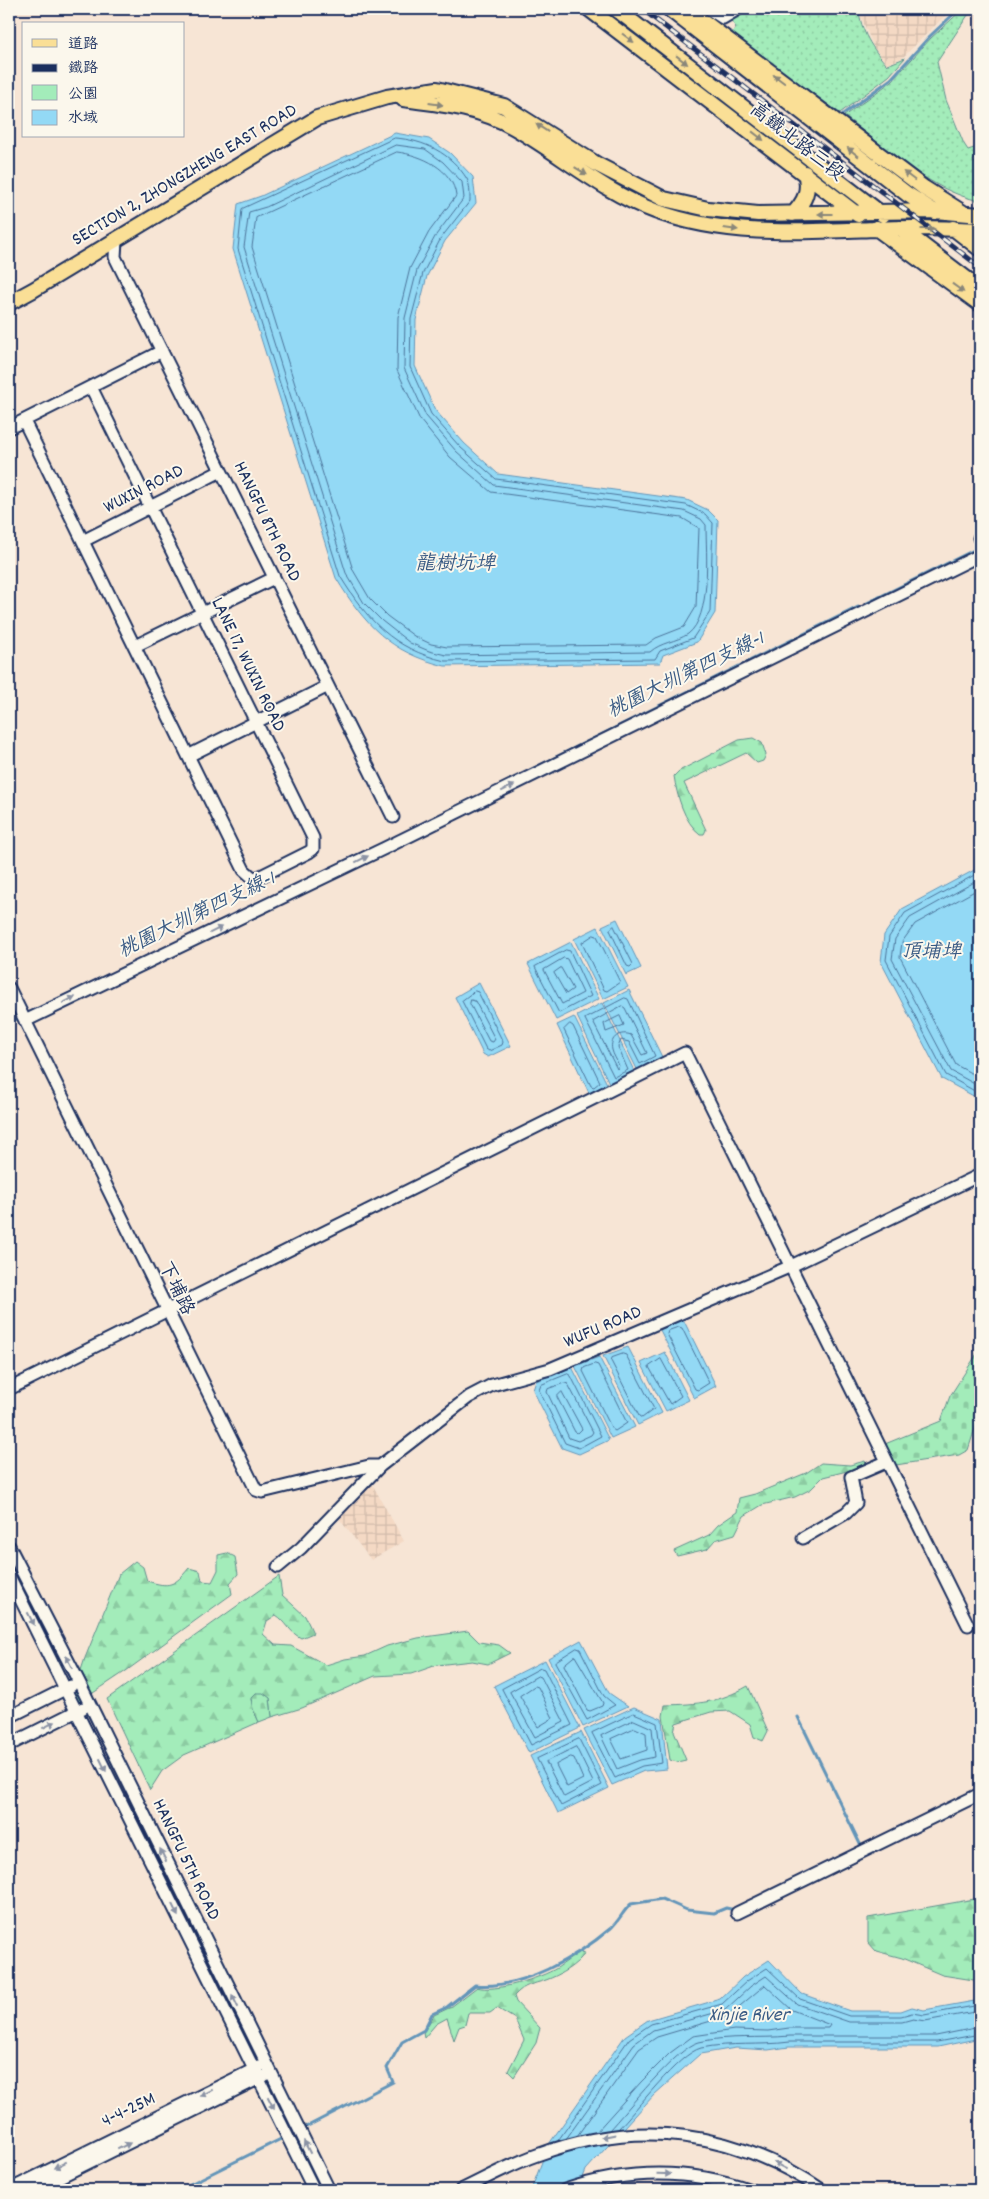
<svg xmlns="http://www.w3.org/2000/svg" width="989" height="2199" font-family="Dekko,'LXGW WenKai TC',sans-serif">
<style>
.industrial{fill:url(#industrial-grid)}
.green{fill:url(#green-dots);stroke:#5f8e8c}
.forest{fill:url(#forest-firs);stroke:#5f8e8c}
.cemetery{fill:url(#cemetery-stones);stroke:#5f8e8c}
.water{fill:#93d9f5;stroke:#6395b9}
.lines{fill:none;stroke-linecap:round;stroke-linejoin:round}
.shore{stroke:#4b739a;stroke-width:1}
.stream{stroke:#6395b9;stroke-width:3}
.minor-casing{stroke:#1b2f5e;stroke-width:15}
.major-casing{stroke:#1b2f5e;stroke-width:18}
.minor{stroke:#fbf7ec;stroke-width:11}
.major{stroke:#fadf96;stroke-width:14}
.rail-casing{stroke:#1b2f5e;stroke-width:5}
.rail{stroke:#fbf7ec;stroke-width:3;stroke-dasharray:9;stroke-linecap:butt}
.oneway{fill:#8a877a}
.oneway2{fill:#8b93a5}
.labels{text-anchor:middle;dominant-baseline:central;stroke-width:4;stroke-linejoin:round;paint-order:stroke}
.street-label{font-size:19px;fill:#1b2f5e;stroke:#fbf7ec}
.water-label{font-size:20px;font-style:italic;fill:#395a84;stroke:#fbf7ec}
</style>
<defs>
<pattern id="industrial-grid" width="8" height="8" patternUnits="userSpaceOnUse" patternTransform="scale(1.25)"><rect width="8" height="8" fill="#f4d9c4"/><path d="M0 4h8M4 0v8" fill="none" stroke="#d1bbab"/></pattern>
<pattern id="green-dots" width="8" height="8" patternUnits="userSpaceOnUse" patternTransform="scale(1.25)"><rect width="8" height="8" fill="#a3ecba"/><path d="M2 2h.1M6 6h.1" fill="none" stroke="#8ccba2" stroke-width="1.8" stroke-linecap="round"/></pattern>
<pattern id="forest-firs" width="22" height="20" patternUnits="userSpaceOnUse" patternTransform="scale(1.25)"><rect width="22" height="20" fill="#a3ecba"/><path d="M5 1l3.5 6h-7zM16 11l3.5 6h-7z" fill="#8ccba2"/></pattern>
<pattern id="cemetery-stones" width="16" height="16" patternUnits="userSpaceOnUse" patternTransform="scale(1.25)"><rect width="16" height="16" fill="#a3ecba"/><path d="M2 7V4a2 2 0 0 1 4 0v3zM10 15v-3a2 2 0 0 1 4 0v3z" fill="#8ccba2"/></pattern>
</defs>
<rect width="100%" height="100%" fill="#f7e5d5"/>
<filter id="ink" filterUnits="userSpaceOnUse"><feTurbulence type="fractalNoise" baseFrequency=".02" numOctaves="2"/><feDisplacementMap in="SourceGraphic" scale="10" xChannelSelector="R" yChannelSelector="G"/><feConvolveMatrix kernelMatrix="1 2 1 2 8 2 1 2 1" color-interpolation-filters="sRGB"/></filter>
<g filter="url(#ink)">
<!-- industrial -->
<path class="industrial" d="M861,9H952L902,58L887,64L874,48L861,17Z
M371,1482L404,1541L371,1560L337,1516Z"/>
<!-- green -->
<path class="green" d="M749,9H859C860,30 873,50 887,65L905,58L889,76L840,113L731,34L736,27L730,20Z
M963,9L980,10L968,15L937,62L946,100L964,144L968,150L980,146V157L973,160L980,172V201C929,191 884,146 844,116L892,81L931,38Z"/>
<!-- forest -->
<path class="forest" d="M753,738L762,743L766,755L763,761L757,763L746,753L684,783L706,830L704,834H700C684,822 677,796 674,776L679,771L739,740Z
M865,1461L867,1466L823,1477L811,1489L795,1497L762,1505L744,1516L735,1534L715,1540L707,1549L677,1556L674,1551L709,1535L718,1525L737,1512L739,1498L755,1494L806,1473L821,1463L850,1465Z
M227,1553L235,1557L238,1574L230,1583L232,1594L126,1671L78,1703L71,1701L85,1658L119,1574L135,1561L143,1567L147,1581C170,1588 174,1586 189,1568L200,1571L202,1581L212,1582L218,1570V1555Z
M279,1576L282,1595L305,1616L313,1633L301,1638C289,1632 287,1622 276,1615L267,1621L263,1634L275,1645L291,1646L326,1665L345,1659L365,1656L387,1646L418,1638L468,1631L479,1642L499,1645L510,1653L488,1664L472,1661L437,1665L411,1674L375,1676L302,1708L272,1717L270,1698L256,1693L251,1699L253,1709L259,1722L184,1755L162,1771L150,1790L107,1699Z
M748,1686L768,1731L763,1741L754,1737L750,1724L730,1711L711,1712L676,1723L674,1731L686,1760L677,1762L670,1760L663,1716L665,1705C699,1704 718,1703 748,1686Z
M980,1898V1981L942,1975L902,1958L876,1951L868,1942V1918Z
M580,1952L585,1953C577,1965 560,1975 546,1980C531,1985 525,1984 514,1996L516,2002L540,2028L536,2043L514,2077L508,2071L524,2040L515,2019L497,2008L490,2013H468L465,2025L459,2027L454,2040L447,2018L436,2024L424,2038L423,2033L434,2015L451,2007L477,1987C494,1993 541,1978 557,1968C565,1963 572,1957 580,1952Z"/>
<!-- cemetery -->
<path class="cemetery" d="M980,1349V1413L968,1450L959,1455L896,1465L885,1444L941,1421L950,1396Z
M256,1693H263L270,1698L272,1717L259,1722L253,1709L251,1698Z"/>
<!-- water -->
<path class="water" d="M395,133L429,139L450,153L473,177L476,203L445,241L427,276L416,320L415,366L435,410L464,443L498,474L687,500L708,510L718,520L715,613L697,642L663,655L660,663L445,666C390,653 364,624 336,578L233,249L238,204L261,196Z
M980,867V1099H979L942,1079L881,962L884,935L902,909Z
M617,919L641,968L626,975L602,926Z
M598,927L628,987L603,999L574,939Z
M571,942L599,999L556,1020L528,964Z
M479,983L511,1046L488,1057L483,1054L455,997Z
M629,990L663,1059L638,1071L604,1003Z
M602,1003L635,1073L610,1085L577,1016Z
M574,1017L608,1086L590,1095L557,1025Z
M683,1319L716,1386L694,1398L660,1330Z
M628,1347L662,1413L638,1425L603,1356Z
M665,1352L689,1400L666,1411L641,1363Z
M599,1357L635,1427L611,1438L575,1366Z
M572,1367L609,1440L579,1454L562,1448L533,1390L536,1381Z
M581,1640L609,1693L628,1706L583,1727L548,1658Z
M545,1660L580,1728L529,1753L494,1686Z
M634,1707L662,1719L667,1769L644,1771L612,1785L584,1730Z
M581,1732L609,1788L558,1813L530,1756Z
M769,1960L802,1994L850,2011H901L912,2007L924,2010L980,2000V2038L938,2047H789L768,2050L736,2048L700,2054L654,2095L586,2170L578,2190H531L549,2144L625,2036L648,2020L720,1999L743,1977Z"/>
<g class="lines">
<!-- shore -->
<path class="shore" d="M395,138C424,140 451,153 467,179C470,184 470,195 470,201L441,238L423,273L411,319L410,367L431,414L460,447L496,479L686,505L705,514L713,523L710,612L693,638L660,651L655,659L445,661C393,649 367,620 340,576L238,249L242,209Z
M396,145L425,149L443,162L462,182L464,198L436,235L417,270L405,318L404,368L426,416L456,451L494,485L684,511L701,519L706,525C706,553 712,616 688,634C676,642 661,642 650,652L446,655L429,651L410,643L382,621L364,603L346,573L244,247L249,212L266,207Z
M397,152C422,155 453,169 456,196L429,232L410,268L398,317L397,370L420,420L450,457L491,492L682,518L699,528L696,607L684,627L656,638L646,645L447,647L431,644L414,636L387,616L370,599L353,570L252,247L256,218Z
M980,872L905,913L889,937L886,960L946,1075L980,1094
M980,879L910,918L895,939L892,959L951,1071L980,1087
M980,888L915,924L902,942L900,957L956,1065L980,1078
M614,926L633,964L630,967L627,966L610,930Z
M594,935L597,936L620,982L607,991L604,990L582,943Z
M566,950L570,951L591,996L559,1013L535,967Z
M564,958L567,959L583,993L562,1004L544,970Z
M561,968L573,989L566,994L554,973Z
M475,991L478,992L503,1042L502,1045L489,1051L486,1049L462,1001Z
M625,998L628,999L655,1056L640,1064L629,1042L621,1040L618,1047L628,1070L614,1077L585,1019Z
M471,1000L475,1001L495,1039L493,1042L489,1041L470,1004Z
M622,1006L625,1008L647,1053L642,1055L631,1035C621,1031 609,1037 612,1050C613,1055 617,1060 619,1066L617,1069L593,1022Z
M620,1016L624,1025L606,1032L604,1024Z
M570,1024L573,1026L600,1082L594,1087L591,1086L564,1030Z
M679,1327L682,1328L709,1383L698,1390L695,1389L667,1334L668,1331Z
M623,1354L626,1355L654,1409L642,1418L639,1416L611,1361L612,1358Z
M661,1359L681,1396L670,1404L649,1367Z
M595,1364L598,1365L627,1423L615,1431L612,1429L583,1371L584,1368Z
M568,1374L571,1376L601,1436L579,1448L565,1443L539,1390L541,1385Z
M565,1383L568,1384L593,1432L591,1435L578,1441L569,1438L547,1392L548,1389Z
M562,1392L582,1429L578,1433L575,1432L557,1397Z
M577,1648L580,1649L604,1696L615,1705L587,1720L555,1662Z
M575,1656L603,1703L602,1706L590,1711L587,1710L564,1665Z
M541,1668L544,1669L572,1725L531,1745L502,1689Z
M538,1676L541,1677L564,1722L535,1737L510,1692Z
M535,1686L538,1687L553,1718L538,1727L520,1696Z
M634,1713L657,1723L662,1763L642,1766L615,1778L592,1733Z
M634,1720L652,1728L655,1757L640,1760L617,1769L601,1736Z
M635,1728L646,1733L647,1750L621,1759L611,1739Z
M579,1739L602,1785L561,1806L537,1759Z
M576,1747L593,1782L564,1797L546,1762Z
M571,1757L574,1758L583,1779L567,1787L556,1765Z
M618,2129C636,2111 678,2054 701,2048C731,2042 760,2046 790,2042H937L980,2034
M609,2130C627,2111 676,2048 699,2042C729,2035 759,2039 790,2036H936L980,2027
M577,2136L639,2049L657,2037L728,2016L765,1985L792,2010L830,2025L828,2028H789L768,2031L734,2030L693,2036L670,2053L641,2082L596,2132
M566,2139L634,2044L653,2030L725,2010L751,1986L766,1976L797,2004L849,2022H902L913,2019L925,2021L980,2011
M557,2142L629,2039L651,2024L722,2004L747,1981L767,1968L800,1999L849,2016H901L912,2013L924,2015L980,2005"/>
<!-- stream -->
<path class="stream" d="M843,114L891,79L930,36L959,9
M867,603L980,547
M528,771L858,607
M28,1013L135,962
M9,1022L17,1019
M798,1717L862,1848
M302,2129L393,2082L387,2068L402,2042L424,2030L432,2014L447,2007L475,1985C521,1990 577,1957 611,1928C619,1921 623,1911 631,1904L662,1899L687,1910L714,1913L726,1908L735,1910
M178,2190L297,2131"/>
<!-- minor casing -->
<g class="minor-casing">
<path id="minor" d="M709,9L723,18L738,9
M116,240L115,257L393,817
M24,421L244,870L253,878L259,877L309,852L313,849V838L91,387
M9,428L162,351
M979,538H980
M83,541L221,471
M135,646L274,578
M188,756L328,686
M9,988L256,1490L262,1492L369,1466H380
M25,1021L385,848L980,555
M9,1389L685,1053L968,1625
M803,1538L846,1513L856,1503L851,1477L886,1462
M9,1546L79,1682L329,2190
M278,1567L301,1548L380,1466L469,1397L492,1385L550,1369L789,1267L980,1175
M9,1576L314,2190
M9,1717L71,1686
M9,1745L83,1708
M737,1913L980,1794
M9,2190L259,2067
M33,2190L264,2076
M461,2190C486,2178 511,2164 537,2155C637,2118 734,2130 822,2190
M565,2190C627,2169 688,2168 751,2190"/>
</g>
<!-- major casing -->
<g class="major-casing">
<path id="major" d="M589,9L858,215
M616,9L883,215
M669,9L907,194L935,212
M687,9L924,188L962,212
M403,99C441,104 481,108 515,128C562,155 603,192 655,211C726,237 800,232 875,229C910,227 945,228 980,230
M793,214C805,201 810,191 805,173
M876,228L980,304
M900,228L980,289
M953,228L980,249
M9,303L33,290L317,118L387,97L437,89L504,106L598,165L664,199L708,209L758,214L935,211L980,215"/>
</g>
<!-- minor -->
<use href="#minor" class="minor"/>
<!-- major -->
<use href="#major" class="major"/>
<!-- rail casing -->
<g class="rail-casing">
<path id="rail" d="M642,9L980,267"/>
</g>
<!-- rail -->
<use href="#rail" class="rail"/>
</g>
<!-- one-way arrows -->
<defs><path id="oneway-solid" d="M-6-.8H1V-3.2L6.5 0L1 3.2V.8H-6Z" transform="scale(1.25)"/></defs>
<g class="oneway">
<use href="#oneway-solid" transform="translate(628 38) rotate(37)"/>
<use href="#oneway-solid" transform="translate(682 60) rotate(38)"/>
<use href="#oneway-solid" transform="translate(779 79) rotate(-143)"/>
<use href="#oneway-solid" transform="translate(436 104) rotate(8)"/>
<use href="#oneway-solid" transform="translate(542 128) rotate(-147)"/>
<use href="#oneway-solid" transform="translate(758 136) rotate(38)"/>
<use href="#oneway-solid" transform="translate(853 152) rotate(-142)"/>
<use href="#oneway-solid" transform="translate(581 171) rotate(31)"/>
<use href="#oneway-solid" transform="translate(909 176) rotate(-143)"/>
<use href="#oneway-solid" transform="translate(825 214) rotate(180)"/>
<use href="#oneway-solid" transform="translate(731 229) rotate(7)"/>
<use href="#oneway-solid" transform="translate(928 229)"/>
<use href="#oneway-solid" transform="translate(958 288) rotate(36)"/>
</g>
<g class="oneway2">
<use href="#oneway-solid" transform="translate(508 788) rotate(-26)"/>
<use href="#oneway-solid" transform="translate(362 859) rotate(-26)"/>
<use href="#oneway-solid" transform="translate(216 930) rotate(-26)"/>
<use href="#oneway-solid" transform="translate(69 1000) rotate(-26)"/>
<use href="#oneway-solid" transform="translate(31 1619) rotate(63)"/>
<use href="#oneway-solid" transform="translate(69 1662) rotate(-117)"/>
<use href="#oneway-solid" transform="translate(49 1725) rotate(-26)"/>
<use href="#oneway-solid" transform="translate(103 1765) rotate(64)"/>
<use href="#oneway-solid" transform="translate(163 1855) rotate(-116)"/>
<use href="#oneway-solid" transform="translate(175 1910) rotate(64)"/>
<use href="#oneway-solid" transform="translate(235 2001) rotate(-116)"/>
<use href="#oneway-solid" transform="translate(206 2093) rotate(154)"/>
<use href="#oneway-solid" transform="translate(271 2103) rotate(63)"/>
<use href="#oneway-solid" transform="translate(608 2136) rotate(169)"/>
<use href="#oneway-solid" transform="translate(124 2146) rotate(-26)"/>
<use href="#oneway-solid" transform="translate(307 2147) rotate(-117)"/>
<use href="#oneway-solid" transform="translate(60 2165) rotate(154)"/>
<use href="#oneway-solid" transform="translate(780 2166) rotate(-153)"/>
<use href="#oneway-solid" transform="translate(664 2174) rotate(1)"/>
</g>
</g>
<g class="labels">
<!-- street labels -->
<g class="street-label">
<text transform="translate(796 143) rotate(38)">高鐵北路三段</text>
<text transform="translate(185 176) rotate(-31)">SECTION 2, ZHONGZHENG EAST ROAD</text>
<text transform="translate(144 490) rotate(-27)">WUXIN ROAD</text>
<text transform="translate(266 522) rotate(64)">HANGFU 8TH ROAD</text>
<text transform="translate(247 665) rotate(64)">LANE 17, WUXIN ROAD</text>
<text transform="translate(175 1289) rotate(64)">下埔路</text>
<text transform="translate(603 1328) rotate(-23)">WUFU ROAD</text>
<text transform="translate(185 1860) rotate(64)">HANGFU 5TH ROAD</text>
<text transform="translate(129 2111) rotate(-26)">4-4-25M</text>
</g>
<!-- water labels -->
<g class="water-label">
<text x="455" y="565">龍樹坑埤</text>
<text transform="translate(686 676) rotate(-26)">桃園大圳第四支線-1</text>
<text transform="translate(197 916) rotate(-26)">桃園大圳第四支線-1</text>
<text x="931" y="953">頂埔埤</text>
<text x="749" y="2016">Xinjie River</text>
</g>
</g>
<!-- margin -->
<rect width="989" height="2199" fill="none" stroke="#fbf7ec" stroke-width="30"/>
<rect x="15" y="15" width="959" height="2169" fill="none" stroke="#1b2f5e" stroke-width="2" filter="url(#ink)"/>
<!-- legend -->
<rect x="22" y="22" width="162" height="115" fill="#fbf7ec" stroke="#a1a7b3"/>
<rect x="32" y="39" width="25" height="8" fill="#fadf96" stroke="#a1a7b3"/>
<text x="68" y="48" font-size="15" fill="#1b2f5e">道路</text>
<rect x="32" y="64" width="25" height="8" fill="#1b2f5e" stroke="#a1a7b3"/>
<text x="68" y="72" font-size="15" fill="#1b2f5e">鐵路</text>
<rect x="32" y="85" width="25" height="15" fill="#a3ecba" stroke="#a1a7b3"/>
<text x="68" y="98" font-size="15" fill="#1b2f5e">公園</text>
<rect x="32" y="110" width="25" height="15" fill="#93d9f5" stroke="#a1a7b3"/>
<text x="68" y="122" font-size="15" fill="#1b2f5e">水域</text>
</svg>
